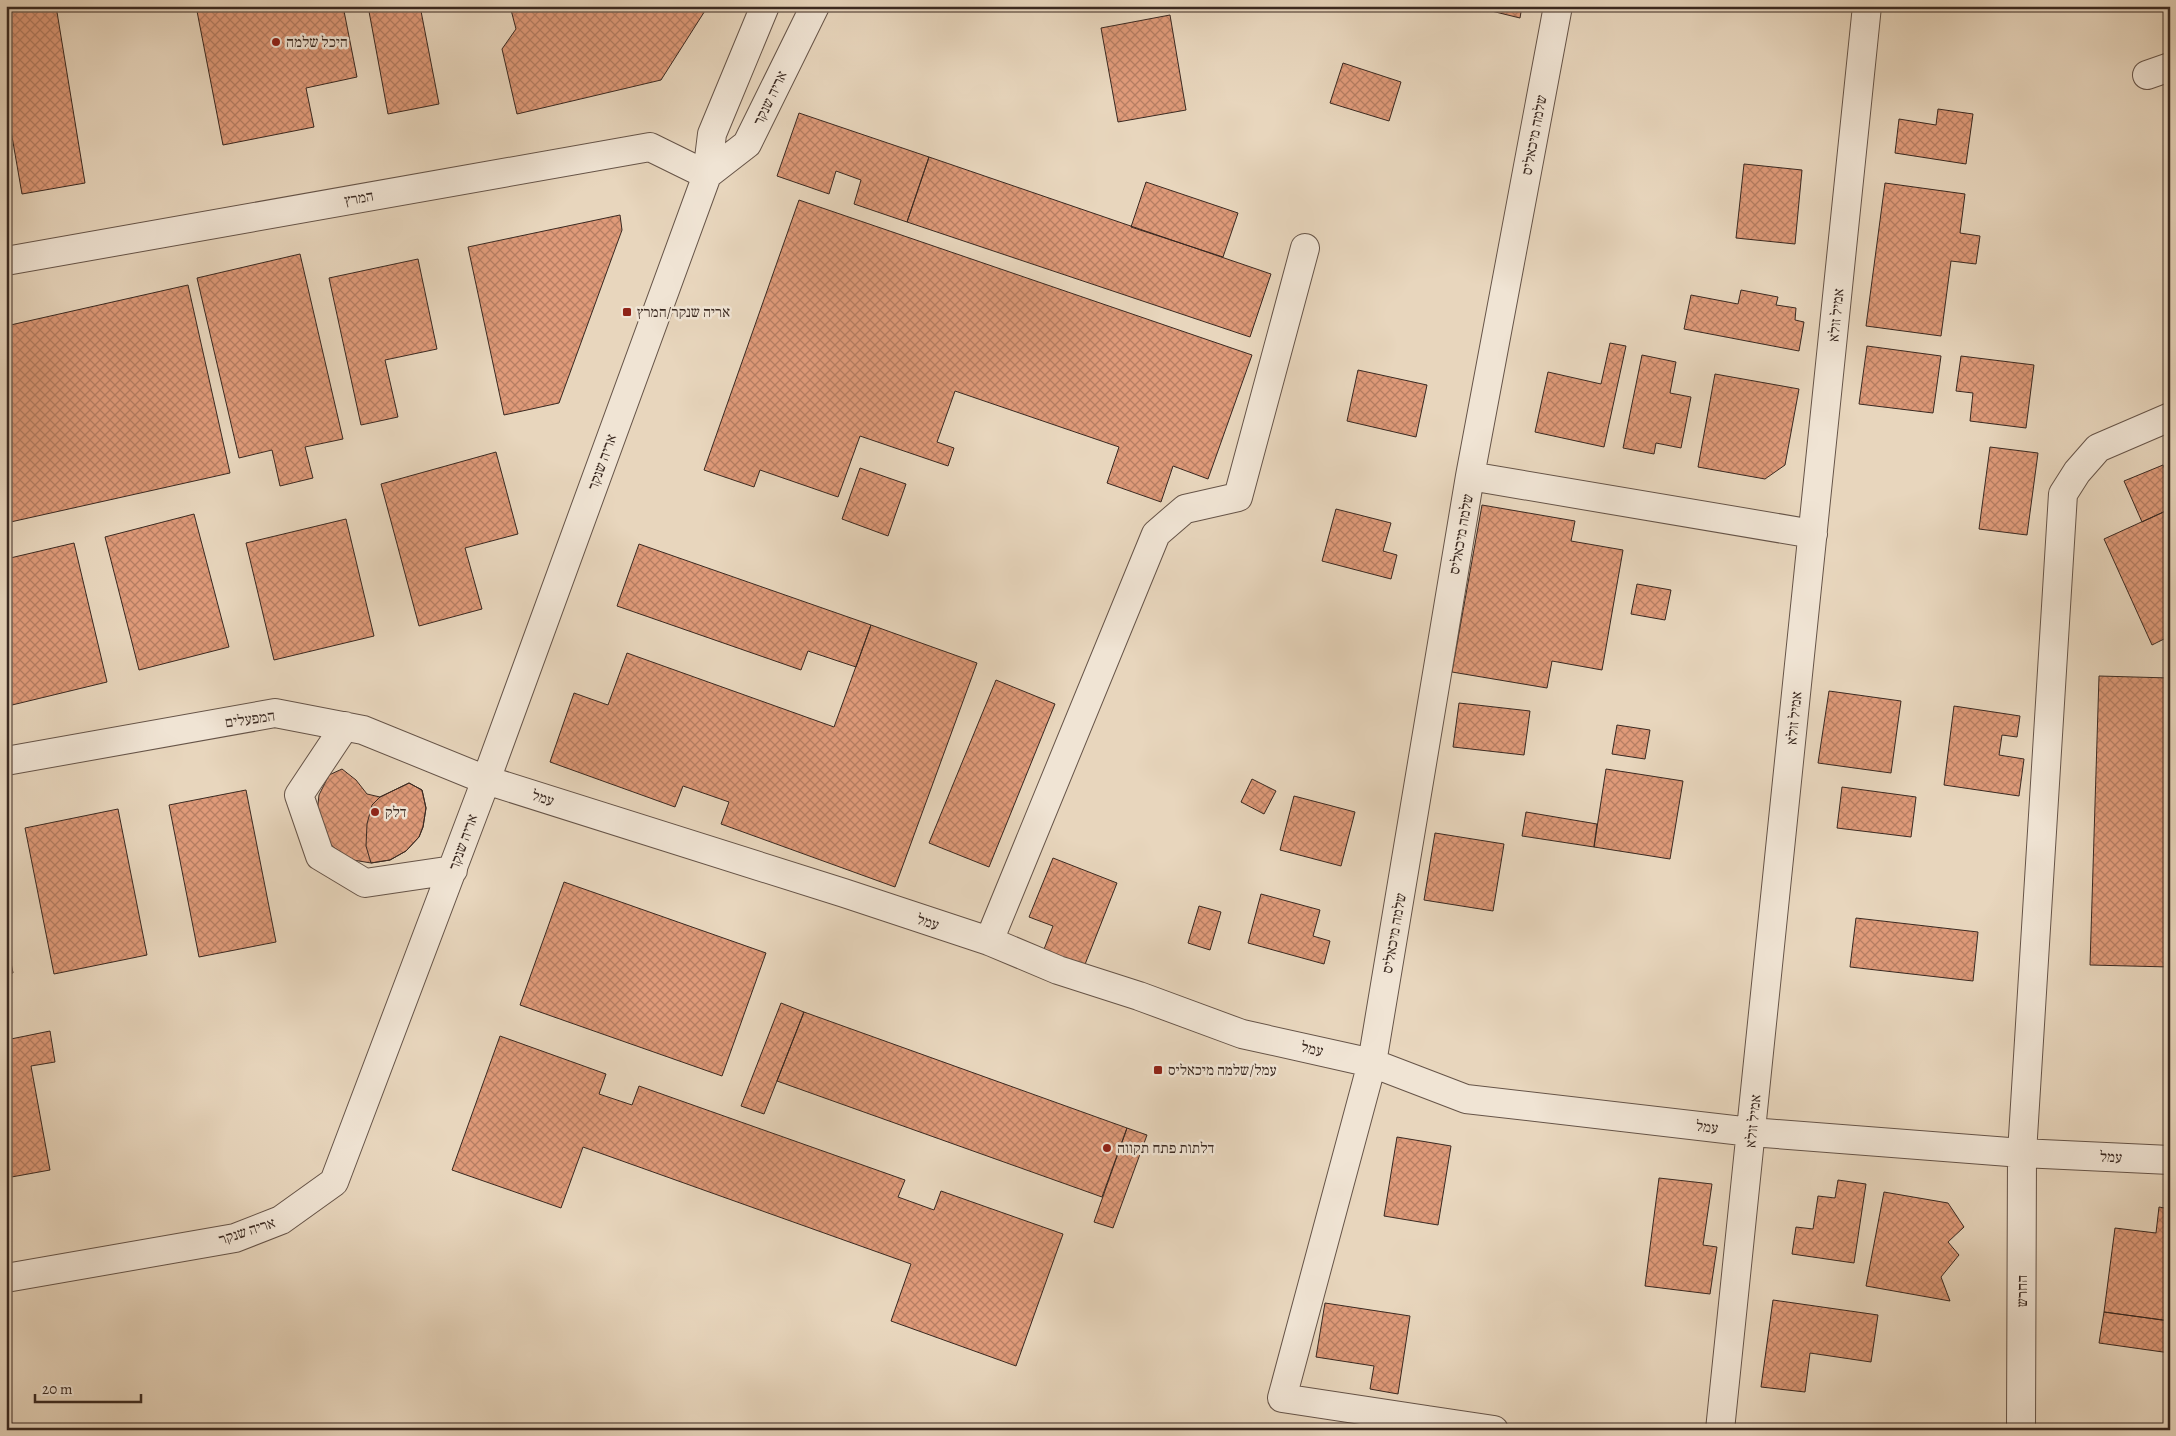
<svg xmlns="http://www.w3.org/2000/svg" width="2176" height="1436" font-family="Alegreya,'Frank Ruhl Libre',serif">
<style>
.building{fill:url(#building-cross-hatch);stroke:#3a2921}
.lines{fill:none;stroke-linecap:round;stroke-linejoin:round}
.minor-casing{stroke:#665448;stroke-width:30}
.minor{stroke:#f0e4d4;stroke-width:28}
.poi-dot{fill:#8f2418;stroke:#f0e4d4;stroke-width:2}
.labels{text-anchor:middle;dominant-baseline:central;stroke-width:5;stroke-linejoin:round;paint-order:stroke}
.poi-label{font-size:15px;fill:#3a2921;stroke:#f0e4d4;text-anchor:start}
.street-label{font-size:15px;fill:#3a2921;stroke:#f0e4d4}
</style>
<defs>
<pattern id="building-cross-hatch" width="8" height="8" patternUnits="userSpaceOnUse" patternTransform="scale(1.25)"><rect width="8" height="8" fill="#df9a79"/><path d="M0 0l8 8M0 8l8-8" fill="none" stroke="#b67e63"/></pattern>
</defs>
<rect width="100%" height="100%" fill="#e8d6bd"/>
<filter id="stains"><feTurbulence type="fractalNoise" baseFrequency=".004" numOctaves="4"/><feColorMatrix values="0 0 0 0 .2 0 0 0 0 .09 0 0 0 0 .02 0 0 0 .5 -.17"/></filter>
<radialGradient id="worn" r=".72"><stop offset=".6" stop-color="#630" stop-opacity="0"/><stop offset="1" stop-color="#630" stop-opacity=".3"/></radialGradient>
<!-- building -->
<path class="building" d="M6,6H56L85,183L22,194L6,102Z
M196,6H343L357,77L306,88L314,127L223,145Z
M368,6H420L439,104L388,114Z
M510,6H618V8L628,6H708L661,80L517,114L502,49L516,29Z
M1471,6H1522L1520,18Z
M1170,15L1186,110L1118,122L1101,28Z
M1343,63L1401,82L1389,121L1330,103Z
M1938,109L1973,114L1966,164L1895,153L1899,119L1936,125Z
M799,113L929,157L907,222L854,204L861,180L836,171L829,194L777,176Z
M929,157L1271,274L1250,337L907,222Z
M1744,164L1802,170L1795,244L1736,238Z
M1146,182L1238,213L1223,257L1131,227Z
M1885,183L1965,194L1960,233L1980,236L1976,264L1951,261L1941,336L1866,326Z
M799,200L1252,355L1208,479L1173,466L1161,502L1107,483L1119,447L955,391L937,442L954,448L948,466L860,436L838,497L760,470L754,487L704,470Z
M620,215L622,230L559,403L504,415L468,247Z
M300,254L343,439L305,447L313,478L280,486L272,450L239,458L197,278Z
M418,259L437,349L385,360L398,417L361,425L329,278Z
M188,285L230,473L6,523V326Z
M1741,290L1778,297L1776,305L1796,308L1795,320L1804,322L1799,351L1684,329L1691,295L1738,304Z
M1610,343L1626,346L1604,447L1535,432L1548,372L1601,384Z
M1867,346L1941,356L1933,413L1859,404Z
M1642,355L1676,362L1670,393L1691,397L1681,448L1656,443L1654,454L1623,448Z
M1961,356L2034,365L2026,428L1970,421L1973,393L1956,391Z
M1358,370L1427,385L1416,437L1347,421Z
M1715,374L1799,389L1785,465L1765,479L1698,467Z
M1990,447L2038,453L2027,535L1979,529Z
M496,452L518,534L465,548L482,609L419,626L381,484Z
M2163,465L2170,480V509L2142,522L2124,481Z
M860,468L906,484L888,536L842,519Z
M1482,505L1575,521L1571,541L1623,550L1602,670L1552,661L1547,688L1452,672Z
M1336,509L1391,523L1383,551L1397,555L1391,579L1322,561Z
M2170,509V636L2152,645L2104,539Z
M194,514L229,647L139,670L105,537Z
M346,519L374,636L274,660L246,543Z
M74,543L107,682L12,705L6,680V559Z
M639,544L871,625L856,667L808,651L801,670L617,606Z
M1637,584L1671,590L1665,620L1631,614Z
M871,625L977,663L895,887L721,824L729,802L683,786L675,807L550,762L574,693L608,705L627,653L834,727Z
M2099,676L2170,678V967L2090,965Z
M996,680L1055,704L989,867L929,843Z
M1829,691L1901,701L1891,773L1818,763Z
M1459,703L1530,711L1524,755L1453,747Z
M1954,706L2020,716L2017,737L2002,735L1999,755L2024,759L2019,796L1944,785Z
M1617,725L1650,730L1645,759L1612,754Z
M342,769L356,780L367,794L380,797L409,783L422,790L426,808L423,827L419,837L406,851L390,860L371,863L353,860L333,847L322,832L317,813L319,795L329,775Z
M1606,769L1683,781L1670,859L1594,847Z
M1252,779L1276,791L1264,814L1241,802Z
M409,783L422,790L426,808L423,827L419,837L406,851L390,860L371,863L366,846L367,824L372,805L380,797Z
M1842,787L1916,797L1911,837L1837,828Z
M246,790L276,942L199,957L169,805Z
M1294,796L1355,812L1341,866L1280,850Z
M118,809L147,955L54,974L25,828Z
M1526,812L1597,824L1594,847L1522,836Z
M1435,833L1504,844L1493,911L1424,900Z
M1053,858L1117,883L1082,972L1041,957L1053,926L1029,917Z
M564,882L766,953L722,1076L520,1005Z
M1261,894L1320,910L1313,936L1330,941L1324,964L1248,943Z
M1199,906L1221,912L1210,950L1188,943Z
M1856,918L1978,932L1973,981L1850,967Z
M6,936L13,973L6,974Z
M781,1003L804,1012L764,1114L741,1106Z
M804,1012L1127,1128L1102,1197L777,1081Z
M50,1031L55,1062L31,1066L50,1170L6,1178V1040Z
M500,1036L606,1074L599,1094L632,1105L639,1086L905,1180L898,1197L934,1210L941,1191L1063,1234L1016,1366L891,1321L911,1264L583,1147L561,1208L452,1170Z
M1127,1128L1147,1135L1113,1228L1094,1222Z
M1397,1137L1451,1146L1438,1225L1384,1216Z
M1659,1178L1712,1184L1703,1245L1717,1247L1710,1294L1645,1286Z
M1838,1180L1866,1184L1854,1263L1792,1254L1796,1227L1813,1229L1818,1196L1835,1198Z
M1884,1192L1948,1203L1964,1227L1948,1242L1959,1255L1941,1277L1950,1301L1866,1286Z
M2159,1207L2170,1209V1321L2104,1312L2115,1228L2156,1233Z
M1773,1300L1878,1315L1871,1362L1810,1353L1805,1392L1761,1387Z
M1325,1303L1410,1316L1398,1394L1370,1389L1374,1366L1316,1357Z
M2104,1312L2170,1321V1353L2099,1343Z"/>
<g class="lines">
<!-- minor casing -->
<g class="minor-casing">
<path id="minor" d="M2147,75L2170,67
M707,175L747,144L815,6
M6,261L650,147L707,175
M1470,476L1813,534
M345,726L299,795L320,856L365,883L453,870
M6,761L275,713L363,730L486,780L844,893L989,941L1058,970L1139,996L1242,1034L1372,1063L1466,1099L1751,1132L2022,1153L2170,1160
M989,941L1156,534L1185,509L1238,497L1305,248
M6,1278L235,1238L281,1220L334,1182L486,780L707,175L712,134L765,6
M1427,1420L1282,1398L1372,1063L1470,476L1558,6
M1425,1430L1427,1420L1494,1430
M1720,1430L1867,6
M2021,1430L2022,1153L2063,494L2077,472L2098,448L2170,417"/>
</g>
<!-- minor -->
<use href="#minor" class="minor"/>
</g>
<!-- markers -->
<g class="poi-dot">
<circle cx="276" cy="42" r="5"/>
<rect x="622" y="307" width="10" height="10" rx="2.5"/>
<circle cx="375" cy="812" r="5"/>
<rect x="1153" y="1065" width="10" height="10" rx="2.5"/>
<circle cx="1107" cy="1148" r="5"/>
</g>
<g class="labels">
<!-- poi labels -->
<g class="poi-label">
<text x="286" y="42">היכל שלמה</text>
<text x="637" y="312">אריה שנקר/המרץ</text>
<text x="385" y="812">דלק</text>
<text x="1168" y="1070">עמל/שלמה מיכאליס</text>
<text x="1117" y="1148">דלתות פתח תקווה</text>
</g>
<!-- street labels -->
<g class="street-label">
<text transform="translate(770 98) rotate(-64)">אריה שנקר</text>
<text transform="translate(1534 135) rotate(-79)">שלמה מיכאליס</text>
<text transform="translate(359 198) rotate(-10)">המרץ</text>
<text transform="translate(1836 315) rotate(-84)">אמיל זולא</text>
<text transform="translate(602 462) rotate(-70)">אריה שנקר</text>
<text transform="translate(1461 534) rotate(-80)">שלמה מיכאליס</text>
<text transform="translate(1794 718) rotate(-84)">אמיל זולא</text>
<text transform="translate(250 719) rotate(-8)">המפעלים</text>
<text transform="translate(543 798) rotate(18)">עמל</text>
<text transform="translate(463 842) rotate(-70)">אריה שנקר</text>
<text transform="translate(928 922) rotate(18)">עמל</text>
<text transform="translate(1394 933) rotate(-80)">שלמה מיכאליס</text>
<text transform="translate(1312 1049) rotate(13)">עמל</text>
<text transform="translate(1753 1121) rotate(-84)">אמיל זולא</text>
<text transform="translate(1707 1127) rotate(7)">עמל</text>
<text transform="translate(2111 1157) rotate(3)">עמל</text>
<text transform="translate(247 1231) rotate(-18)">אריה שנקר</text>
<text transform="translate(2022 1291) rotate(-90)">החרש</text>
</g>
</g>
<!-- margin -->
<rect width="2176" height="1436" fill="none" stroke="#e8d6bd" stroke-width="25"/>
<rect x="8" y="8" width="2161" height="1421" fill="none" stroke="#3a2921" stroke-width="2.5"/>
<rect x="12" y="12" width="2151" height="1411" fill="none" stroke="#3a2921"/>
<!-- scale -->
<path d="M35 1394v8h106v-8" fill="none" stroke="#3a2921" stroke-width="2.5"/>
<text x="42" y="1394" font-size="15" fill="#3a2921" stroke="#f0e4d4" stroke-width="4" paint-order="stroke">20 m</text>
<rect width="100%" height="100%" filter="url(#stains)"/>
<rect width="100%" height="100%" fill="url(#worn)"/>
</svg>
